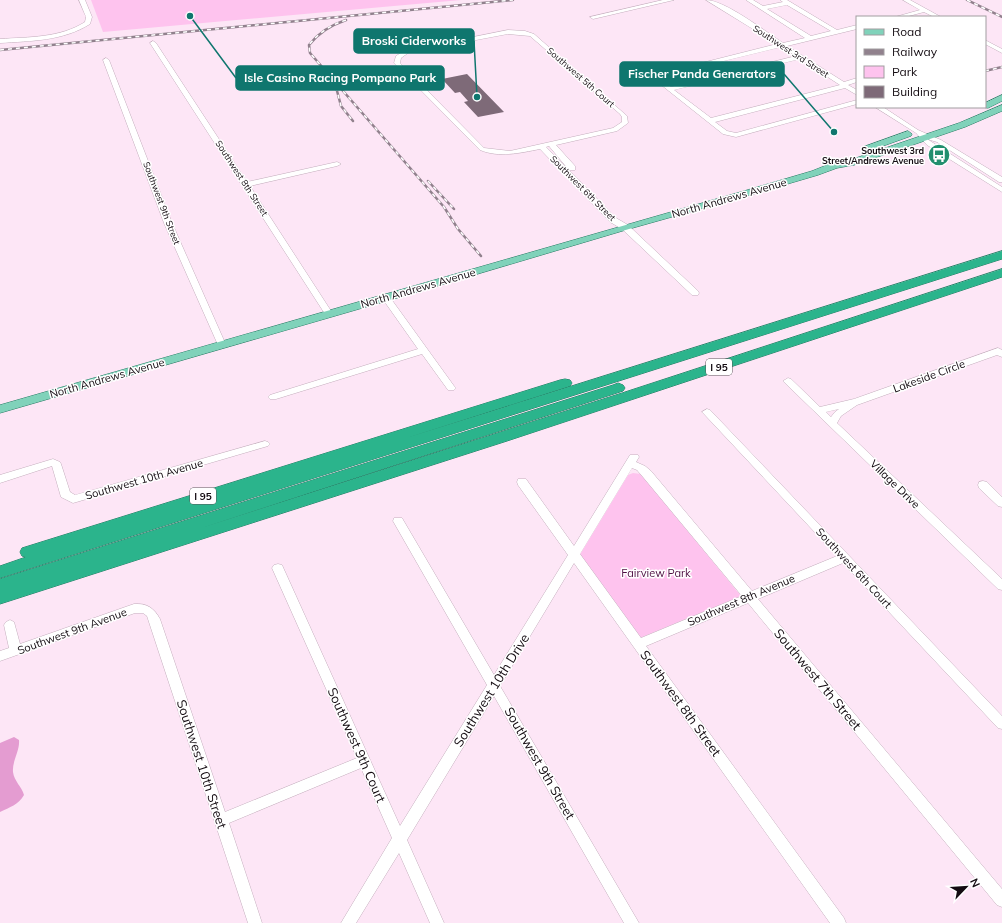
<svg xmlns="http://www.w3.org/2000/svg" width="1002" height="923" font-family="Mulish,sans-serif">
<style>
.green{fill:#fec3ee}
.water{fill:#e49cd1}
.building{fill:#7e6a78}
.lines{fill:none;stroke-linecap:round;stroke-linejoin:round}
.minor-casing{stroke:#c4aebd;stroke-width:1}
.major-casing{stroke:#237961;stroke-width:1}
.highway-casing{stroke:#237961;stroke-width:1}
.minor{fill:#fff;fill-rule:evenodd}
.major{fill:#80d2ba;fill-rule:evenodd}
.highway{fill:#2bb48c;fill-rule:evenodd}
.rail-casing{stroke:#91818d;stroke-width:2.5}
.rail{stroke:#fff;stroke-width:1.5;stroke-dasharray:4;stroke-linecap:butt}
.labels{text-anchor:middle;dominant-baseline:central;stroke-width:3;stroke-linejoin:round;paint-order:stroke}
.far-street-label{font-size:9px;fill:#130b11;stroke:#fff}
.far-poi-label{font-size:9px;font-weight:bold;fill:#130b11;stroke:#fff;text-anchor:end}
.shield{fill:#fff;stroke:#5a5458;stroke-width:1}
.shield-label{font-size:10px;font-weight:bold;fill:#130b11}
.street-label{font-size:11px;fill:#130b11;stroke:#fff}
.park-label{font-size:11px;fill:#4f1043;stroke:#fff}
.near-street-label{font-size:13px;fill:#130b11;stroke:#fff}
.leader{fill:none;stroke:#0f766e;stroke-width:1.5}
.callout-dot{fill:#0f766e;stroke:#fff;stroke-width:1.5}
.callout{fill:#0f766e;stroke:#0f766e;stroke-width:1.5}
.callout-label{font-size:12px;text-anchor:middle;font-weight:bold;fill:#fff}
</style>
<rect width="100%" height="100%" fill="#fde6f6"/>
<!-- green -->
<path class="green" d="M91,0H461L103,32Z
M633,473L641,474L741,596L640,638L579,556L628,475Z"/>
<!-- water -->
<path class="water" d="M14,737L19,740C20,751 12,761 13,772C14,781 22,787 24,795C18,805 10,807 0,812V743Z"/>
<!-- building -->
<path class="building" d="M467,74L504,112L478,117L464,102L468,101L460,92L455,93L442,79Z"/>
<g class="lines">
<!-- minor casing -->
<g class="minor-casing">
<path id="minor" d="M79,0H85L92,17L90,24C63,41 31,41 0,43V39C29,37 60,38 85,22L86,17Z
M663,0H674L593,19L590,17Z
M706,0C725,0 766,32 783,43L805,38L746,0H753L763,6L783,2L780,0H787L837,30L857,25V29L787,46L844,82L857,78V82L848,85L857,90V95L845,88L715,122L727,131L736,133L857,100V104L736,137L723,134L650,76L777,44ZM787,5L831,31L811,36L767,9ZM781,47L796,56L671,87L658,77ZM800,59L840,85L711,118L674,90Z
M903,0H910L941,17H934L924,12L905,17H895L920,10Z
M508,30L525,31L534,34L627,116L628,123L617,131L556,145L575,166V170H569L549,146L546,147L616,218L628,225L698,291L699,293L698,295H692L622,229L610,222L540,149C520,153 499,158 480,150L394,63L396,56L404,51ZM508,34L530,36L620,114L622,117V122L613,128L510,151L484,148L400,63L401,58L408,53Z
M985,40L1002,49V53L985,44Z
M153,41L156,43L247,182L337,162L341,164L337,166L250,186L333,314L332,316L329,317L325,314L150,43Z
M106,58L109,60L172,223L226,345L225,347H219L218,345L164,223L103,60Z
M875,107H883L918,130L941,140L1002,177V182H999L937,142L927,139L1002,187V192L927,145L916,133Z
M386,295L389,296L454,386L456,388L454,390H448L422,354L276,399H270L268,397L270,395L418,349L382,298Z
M998,348L1002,350V357L997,355L857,405L841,416L837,423L1002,579V590L998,589L783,381L788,378L791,379L820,407L854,399ZM839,409L835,412L831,417L826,412Z
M707,409L710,410L1002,716V729L998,728L843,563L758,599L1002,889V907L997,905L748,603L646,646L844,918L846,923H830L574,563L500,686L639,923H624L494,696L407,840L444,923H430L399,853L356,923H341L392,838L361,768L229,823L262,923H248L147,616L143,613H135L0,661V651L9,648L4,625L6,622L10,620L14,622L20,644L134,604C147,603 154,608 160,619L225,812L357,758L272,568L274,565L278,564L282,565L400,826L487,685L393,521L394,518H402L494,675L568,555L518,485L517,482L518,479H526L574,546L630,455H638L639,457L636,462L645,466L651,471L752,591L837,556L704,414L702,412ZM632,468L637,470L643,477L742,596L641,638L580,554Z
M265,441L268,442L270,444L268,446L73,503L61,497L52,466L0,483V475L53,459L60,462L61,464L70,492L75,495Z
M983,481L987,482L1002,497V507L998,506L979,488L978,485L979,482Z"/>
</g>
<!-- major casing -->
<g class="major-casing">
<path id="major" d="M1002,95V101L988,108L981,107H985V103Z
M1002,105V111L965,127L854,165L837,168L818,175L750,195L629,229L390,300L0,413V405L744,191L812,171L832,163L850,160L959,123Z
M908,131L912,134L911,136L869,151H863L861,149L863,147Z"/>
</g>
<!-- highway casing -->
<g class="highway-casing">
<path id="highway" d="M1002,251V259L0,578V566L26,557L22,556L20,552L22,548L560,380L565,379L570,380L572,383L570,386L403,439Z
M1002,269V277L507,441L0,604V579L613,385L618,383L623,385L625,388L623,391L198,529L622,393Z"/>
</g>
<!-- minor -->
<use href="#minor" class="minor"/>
<!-- major -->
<use href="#major" class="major"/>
<!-- highway -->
<use href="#highway" class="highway"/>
<!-- rail casing -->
<g class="rail-casing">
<path id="rail" d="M967,0L1002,17
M346,20C331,25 319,32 309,45L310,53L444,207L458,229L481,256
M0,50L513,0
M985,71L1002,67
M336,87L341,106L353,121
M428,181L454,209"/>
</g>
<!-- rail -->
<use href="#rail" class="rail"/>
</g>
<!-- icons -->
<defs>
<g id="bus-disc" transform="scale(1.15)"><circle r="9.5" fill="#218f6e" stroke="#fff"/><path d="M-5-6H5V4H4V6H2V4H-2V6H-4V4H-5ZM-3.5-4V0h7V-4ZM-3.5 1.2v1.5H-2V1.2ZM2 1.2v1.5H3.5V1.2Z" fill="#fff"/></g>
</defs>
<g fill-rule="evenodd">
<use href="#bus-disc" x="939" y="155"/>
</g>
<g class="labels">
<!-- far-street labels -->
<g class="far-street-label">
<text transform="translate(791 51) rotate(33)">Southwest 3rd Street</text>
<text transform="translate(581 77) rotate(41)">Southwest 5th Court</text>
<text transform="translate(242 178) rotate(57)">Southwest 8th Street</text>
<text transform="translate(583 188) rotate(45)">Southwest 6th Street</text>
<text transform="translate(162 203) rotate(69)">Southwest 9th Street</text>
</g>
<!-- far-poi labels -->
<g class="far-poi-label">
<text x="924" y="150">Southwest 3rd<tspan x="924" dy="10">Street/Andrews Avenue</tspan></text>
</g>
<!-- shield labels -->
<g class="shield">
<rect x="706" y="359" width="26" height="16" rx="3"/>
<rect x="190" y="488" width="26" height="16" rx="3"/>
</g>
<g class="shield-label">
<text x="719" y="367">I 95</text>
<text x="203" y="496">I 95</text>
</g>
<!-- street labels -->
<g class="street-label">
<text transform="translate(729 198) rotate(-16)">North Andrews Avenue</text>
<text transform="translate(418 288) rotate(-16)">North Andrews Avenue</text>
<text transform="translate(929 376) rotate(-20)">Lakeside Circle</text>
<text transform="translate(107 378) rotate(-16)">North Andrews Avenue</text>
<text transform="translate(144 479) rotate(-16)">Southwest 10th Avenue</text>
<text transform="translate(895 484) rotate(44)">Village Drive</text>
<text transform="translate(854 568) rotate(47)">Southwest 6th Court</text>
<text transform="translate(741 600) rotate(-23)">Southwest 8th Avenue</text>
<text transform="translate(72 631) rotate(-20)">Southwest 9th Avenue</text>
</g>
<!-- park labels -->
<g class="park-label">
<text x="656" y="573">Fairview Park</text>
</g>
<!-- near-street labels -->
<g class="near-street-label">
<text transform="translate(818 679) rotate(50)">Southwest 7th Street</text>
<text transform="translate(491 690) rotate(-58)">Southwest 10th Drive</text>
<text transform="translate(681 703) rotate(54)">Southwest 8th Street</text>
<text transform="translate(357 745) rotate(66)">Southwest 9th Court</text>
<text transform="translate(540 763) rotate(60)">Southwest 9th Street</text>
<text transform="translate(202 764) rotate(72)">Southwest 10th Street</text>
</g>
</g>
<!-- callouts -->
<path class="leader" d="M477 97L474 41M834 132L784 74M190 16L236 78"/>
<g class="callout-dot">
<circle cx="477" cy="97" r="4"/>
<circle cx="834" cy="132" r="4"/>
<circle cx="190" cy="16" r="4"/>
</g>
<g class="callout">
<rect x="354" y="29" width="120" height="24" rx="4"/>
<rect x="620" y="62" width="164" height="24" rx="4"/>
<rect x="236" y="66" width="208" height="24" rx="4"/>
</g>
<g class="callout-label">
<text x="414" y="45">Broski Ciderworks</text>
<text x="702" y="78">Fischer Panda Generators</text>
<text x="340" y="82">Isle Casino Racing Pompano Park</text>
</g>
<!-- legend -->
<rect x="856" y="16" width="130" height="92" fill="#ffffff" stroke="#a19da0"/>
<rect x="864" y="29" width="20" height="6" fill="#80d2ba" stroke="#a19da0"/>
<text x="892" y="36" font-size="12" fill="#130b11">Road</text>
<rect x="864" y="49" width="20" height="6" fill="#91818d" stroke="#a19da0"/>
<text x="892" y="56" font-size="12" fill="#130b11">Railway</text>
<rect x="864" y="66" width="20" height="12" fill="#fec3ee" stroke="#a19da0"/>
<text x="892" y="76" font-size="12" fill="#130b11">Park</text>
<rect x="864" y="86" width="20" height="12" fill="#7e6a78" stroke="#a19da0"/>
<text x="892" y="96" font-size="12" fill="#130b11">Building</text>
<!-- north arrow -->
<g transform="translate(966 887) rotate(65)" stroke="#ffffff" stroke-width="3" paint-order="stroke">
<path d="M0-3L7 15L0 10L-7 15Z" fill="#130b11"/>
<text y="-6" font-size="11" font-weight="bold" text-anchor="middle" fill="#130b11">N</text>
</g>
</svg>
